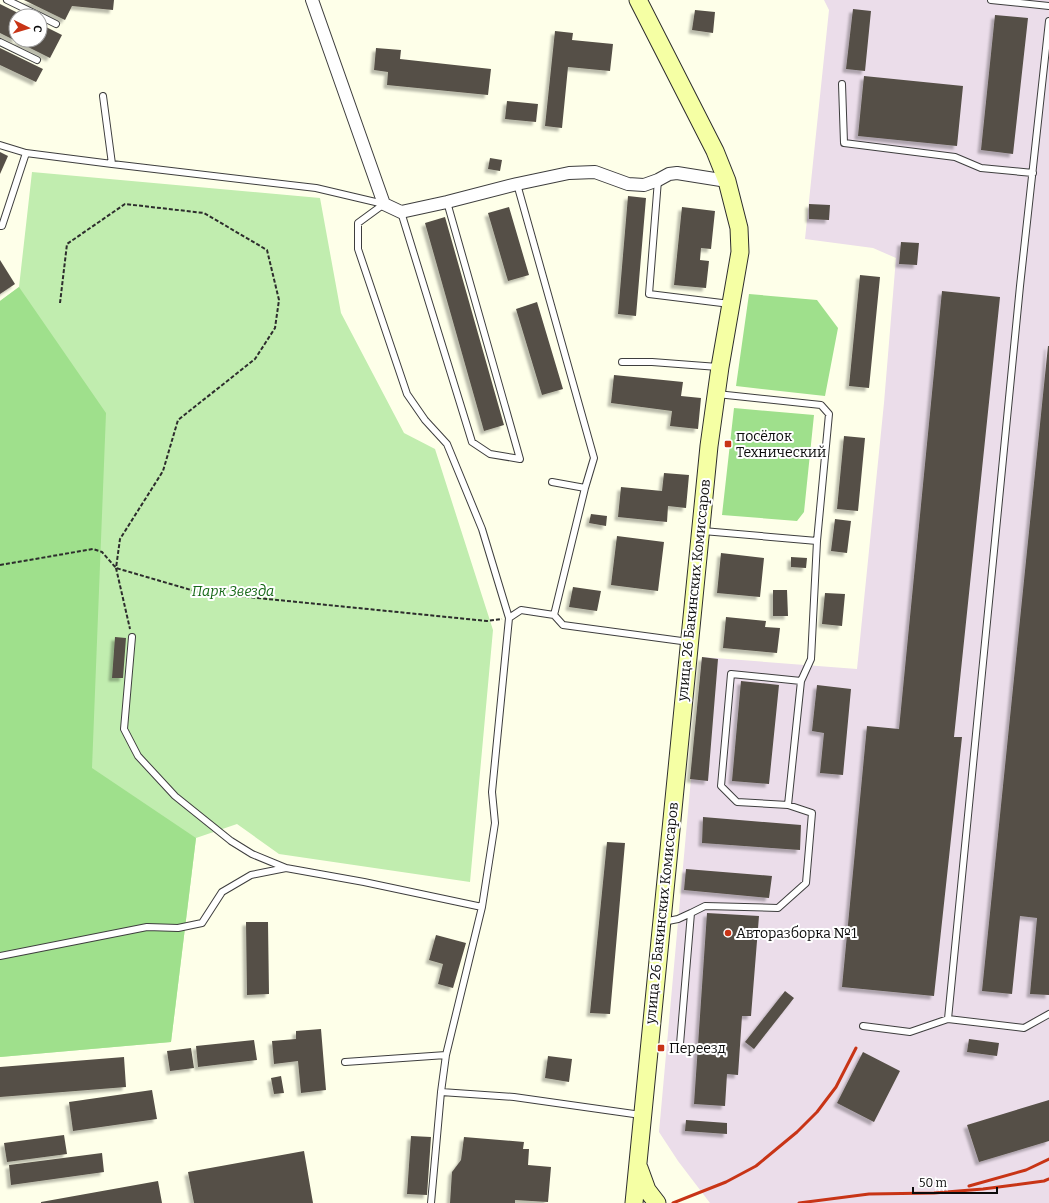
<svg xmlns="http://www.w3.org/2000/svg" width="1049" height="1203" font-family="Bitter,serif">
<style>
.industrial{fill:#ebddea}
.green{fill:#c1edaf}
.forest{fill:#9fe08c}
.building{fill:#554f46;filter:url(#shadow)}
.lines{fill:none;stroke-linecap:round;stroke-linejoin:round}
.service-casing{stroke:#3e3e3e;stroke-width:8}
.minor-casing{stroke:#3e3e3e;stroke-width:14}
.secondary-casing{stroke:#2d2d2d;stroke-width:19}
.path{stroke:#2d2d2d;stroke-width:2;stroke-dasharray:4 2;stroke-linecap:butt}
.service{stroke:#fff;stroke-width:6}
.minor{stroke:#fff;stroke-width:12}
.secondary{stroke:#f5ffa4;stroke-width:17}
.rail{stroke:#c83416;stroke-width:3}
.poi-dot{fill:#c83416;stroke:#fff;stroke-width:1.5}
.labels{text-anchor:middle;dominant-baseline:central;stroke-width:4;stroke-linejoin:round;paint-order:stroke}
.poi-label{font-size:14px;fill:#0b0b0b;stroke:#fff;text-anchor:start}
.street-label{font-size:14px;fill:#0b0b0b;stroke:#fff}
.park-label{font-size:14px;font-style:italic;fill:#166817;stroke:#fff}
</style>
<defs>
<filter id="shadow"><feDropShadow dx="-3.5" dy="3.5" stdDeviation="1" flood-color="#0004"/></filter>
</defs>
<rect width="100%" height="100%" fill="#feffe9"/>
<!-- industrial -->
<path class="industrial" d="M824,0H1049V1203H710L678,1161L659,1132L702,657L857,669L884,403L896,258L873,248L805,239L829,10Z"/>
<!-- green -->
<path class="green" d="M32,172L320,198L341,313L404,433L435,449L493,630L470,882L279,854L237,824L196,838L171,1042L0,1057V301L19,287Z"/>
<!-- forest -->
<path class="forest" d="M19,287L106,413L92,768L196,838L171,1042L0,1057V301Z
M749,294L817,300L838,328L825,396L736,386Z
M734,408L814,415L804,512L797,521L722,515Z"/>
<!-- building -->
<path class="building" d="M24,0H114L113,10L72,6L65,20Z
M0,4L24,16H16V40H40V24L62,35L50,58L0,33Z
M853,9L871,11L865,71L846,69Z
M695,10L715,12L713,33L692,30Z
M995,15L1028,18L1013,154L981,150Z
M555,31L573,33L572,40L613,44L610,71L568,67L562,128L545,126Z
M0,48L43,69L36,82L0,65Z
M376,48L401,50L400,59L491,69L488,95L387,85L388,72L374,70Z
M864,76L963,86L957,146L858,136Z
M507,101L538,104L536,122L505,119Z
M0,152L8,156L0,174Z
M490,158L502,160L500,171L488,169Z
M628,196L646,198L636,316L618,314Z
M809,204L830,205L829,220L809,219Z
M509,207L529,275L508,281L488,213Z
M682,207L715,211L711,249L701,248L700,260L709,261L706,288L674,285Z
M445,217L504,425L484,431L425,223Z
M901,242L919,243L917,265L899,264Z
M0,260L15,284L0,294Z
M860,275L880,277L869,388L849,386Z
M942,291L1000,297L954,737H962L934,996L842,987L867,726L899,729Z
M537,302L563,389L542,395L516,309Z
M1048,346H1049V995L1030,994L1037,918L1020,916L1012,994L982,991Z
M614,375L683,382L681,396L701,398L698,429L670,426L672,411L611,403Z
M844,436L865,438L858,511L837,509Z
M664,473L689,475L686,508L668,506L667,522L618,517L621,487L662,491Z
M591,514L607,516L606,526L589,523Z
M835,519L851,521L847,553L831,551Z
M617,536L664,542L658,591L611,585Z
M721,553L764,558L760,597L717,593Z
M791,557L807,558L806,568L791,567Z
M573,587L601,591L597,611L569,607Z
M773,590H787L788,616H773Z
M825,593L845,594L842,626L822,624Z
M726,617L766,621L765,627L780,628L777,653L723,648Z
M115,637L126,638L123,678H112Z
M702,657L718,659L708,781L690,779Z
M741,681L779,685L769,784L732,781Z
M817,685L851,689L843,775L820,773L824,733L812,731Z
M703,817L801,825L800,850L702,843Z
M607,842L625,843L610,1014L590,1013Z
M686,869L772,876L769,898L684,890Z
M707,913L759,916L751,1016H742L738,1075L727,1074L725,1106L694,1104Z
M246,922H268L269,994L247,995Z
M436,935L466,943L453,988L438,984L443,964L429,960Z
M785,991L794,998L754,1049L745,1042Z
M321,1029L326,1090L301,1093L298,1061L274,1064L272,1041L296,1039V1031Z
M969,1039L999,1043L997,1056L967,1052Z
M254,1040L257,1060L198,1067L196,1046Z
M191,1048L194,1068L170,1071L167,1051Z
M863,1052L900,1071L874,1122L837,1103Z
M548,1056L572,1059L569,1082L545,1078Z
M124,1057L126,1087L0,1097V1067Z
M281,1076L284,1093L274,1094L271,1078Z
M152,1090L157,1119L73,1131L69,1102Z
M1049,1100V1141L979,1162L967,1125Z
M686,1120L727,1123V1134L685,1131Z
M64,1135L67,1154L7,1162L4,1143Z
M411,1136L431,1137L427,1195L407,1194Z
M464,1137L524,1142L523,1149H529L528,1165L551,1167L548,1202L515,1200V1203H450L452,1172L461,1160Z
M304,1151L313,1203H194L188,1172Z
M102,1153L104,1172L11,1185L9,1165Z
M158,1181L162,1203H41V1202Z"/>
<g class="lines">
<!-- service casing -->
<g class="service-casing">
<path id="service" d="M7,0L40,16
M991,0L1049,6
M40,16L56,24
M0,42L37,60
M842,84L844,143L955,157L981,168L1033,173
M103,96L112,164L316,188L384,204
M0,145L26,153L2,226H0
M26,153L112,164
M658,180L649,294L730,304
M517,184L594,458L585,488L554,615L563,625L689,642
M384,204L358,223V249L407,394L425,420L447,444L482,529L509,618L492,792L495,823L482,907
M401,212L472,442L490,454L520,459L447,202
M622,362H652L718,367
M717,394L821,405L829,414L817,541L811,659L801,681L788,805
M552,482L585,488
M703,531L817,541
M509,618L521,610L554,615L556,617
M132,637L124,729L138,756L175,796L231,841L252,854L286,868L364,882L482,907L446,1055L441,1092L514,1097L641,1115
M663,922L678,919L691,913
M0,956L147,927L178,928L202,923L222,892L251,875L286,868
M948,1019L1020,286L1049,21
M863,1026L910,1032L948,1019L1024,1028L1049,1014
M680,1044L691,913L705,906L778,908L806,883L812,813L788,805L737,802L721,786L731,674L801,681
M345,1062L446,1055
M431,1203L441,1092"/>
</g>
<!-- minor casing -->
<g class="minor-casing">
<path id="minor" d="M312,0L384,204L401,212L447,202L517,184L569,173L595,172L628,184L644,185L658,180L669,174L677,173L727,181"/>
</g>
<!-- secondary casing -->
<g class="secondary-casing">
<path id="secondary" d="M639,1168L647,1190L657,1203
M634,1203L709,446L720,367L740,252L739,228L727,181L715,151L638,0"/>
</g>
<!-- path -->
<path class="path" d="M60,303L67,244L125,204L204,213L267,250L279,300L275,328L255,359L178,420L163,471L120,539L116,568L130,629
M0,565L93,549L102,552L116,568L198,592L487,621L502,619"/>
<!-- service -->
<use href="#service" class="service"/>
<!-- minor -->
<use href="#minor" class="minor"/>
<!-- secondary -->
<use href="#secondary" class="secondary"/>
<!-- rail -->
<path class="rail" d="M969,1186L1026,1170L1049,1159
M673,1203L726,1182L756,1166L797,1132L817,1112L836,1087L856,1048
M799,1203L869,1194L934,1193L983,1189L1044,1181L1049,1179"/>
</g>
<!-- markers -->
<g class="poi-dot">
<rect x="724" y="440" width="8" height="8" rx="2"/>
<circle cx="728" cy="933" r="4"/>
<rect x="657" y="1044" width="8" height="8" rx="2"/>
</g>
<g class="labels">
<!-- poi labels -->
<g class="poi-label">
<text x="736" y="436">посёлок<tspan x="736" dy="16">Технический</tspan></text>
<text x="736" y="933">Авторазборка №1</text>
<text x="669" y="1048">Переезд</text>
</g>
<!-- street labels -->
<g class="street-label">
<text transform="translate(694 590) rotate(-84)">улица 26 Бакинских Комиссаров</text>
<text transform="translate(662 913) rotate(-84)">улица 26 Бакинских Комиссаров</text>
</g>
<!-- park labels -->
<g class="park-label">
<text x="233" y="591">Парк Звезда</text>
</g>
</g>
<!-- north arrow -->
<g transform="translate(28 28) rotate(95)"><circle r="19" fill="#ffffff" stroke="#9d9d9d"/>
<path d="M0-3L7 15L0 10L-7 15Z" fill="#c83416"/>
<text y="-6" font-size="11" font-weight="bold" text-anchor="middle" fill="#0b0b0b">С</text>
</g>
<!-- scale -->
<path d="M913 1187v6h84v-6" fill="none" stroke="#0b0b0b" stroke-width="2"/>
<text x="919" y="1187" font-size="12" fill="#0b0b0b" stroke="#ffffff" stroke-width="3" paint-order="stroke">50 m</text>
</svg>
